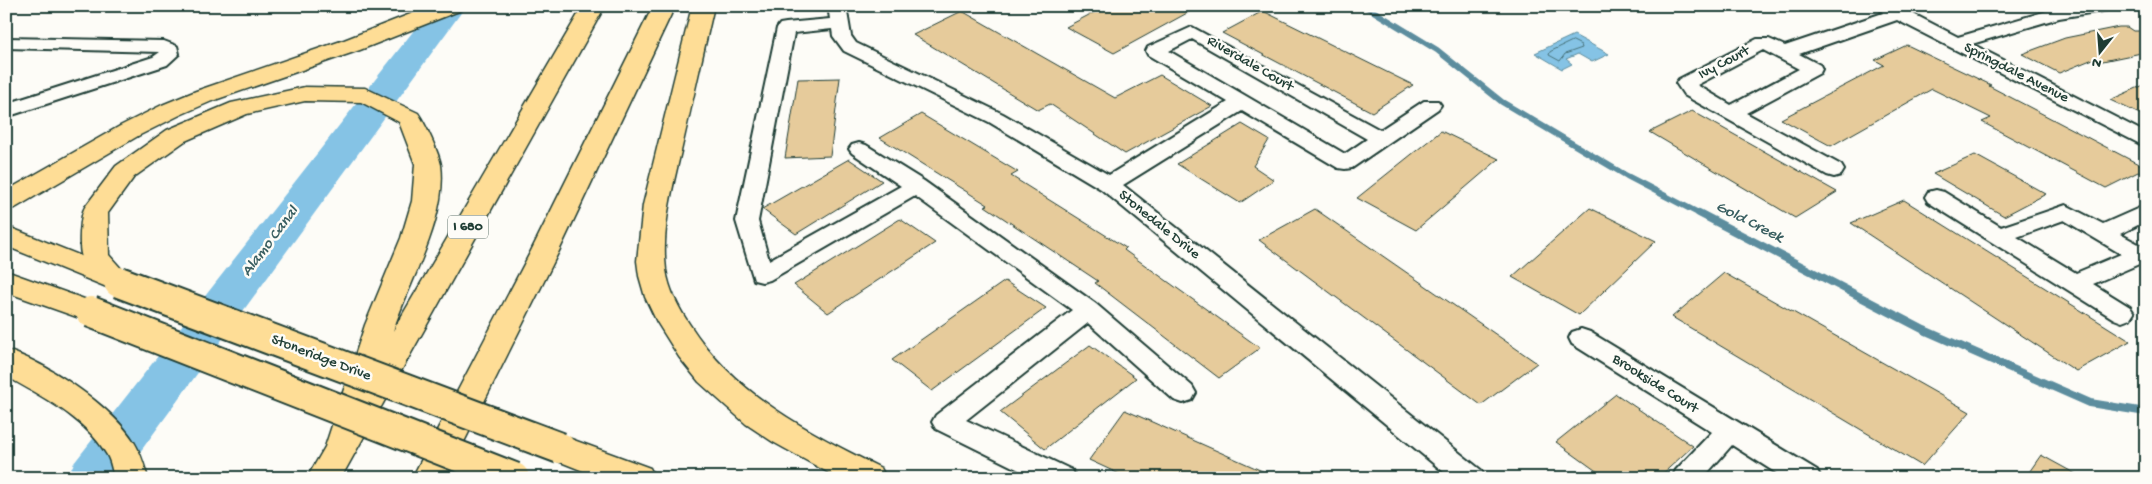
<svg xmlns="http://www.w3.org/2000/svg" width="2152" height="484" font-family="'Gochi Hand',sans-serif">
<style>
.water{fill:#85c3e5;stroke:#5c8d9e}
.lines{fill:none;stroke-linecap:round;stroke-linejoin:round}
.shore{stroke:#48737b;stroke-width:1}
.stream-far1{stroke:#5c8d9e;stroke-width:6}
.stream{stroke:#5c8d9e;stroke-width:8}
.river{fill:#85c3e5;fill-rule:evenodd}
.building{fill:#e6cb9b;stroke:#1f3d34}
.minor-casing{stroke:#1f3d34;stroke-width:4}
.major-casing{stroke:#1f3d34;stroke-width:3}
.highway-casing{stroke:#1f3d34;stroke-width:3}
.minor{fill:#fdfcf7;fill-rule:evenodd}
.major{fill:#fedd96;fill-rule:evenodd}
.highway{fill:#fedd96;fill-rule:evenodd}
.major-bridge-casing{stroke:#1f3d34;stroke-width:34;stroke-linecap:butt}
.major-bridge{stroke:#fedd96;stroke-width:30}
.labels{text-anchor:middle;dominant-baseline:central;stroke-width:5;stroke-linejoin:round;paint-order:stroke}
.shield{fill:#fdfcf7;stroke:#62766e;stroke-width:1}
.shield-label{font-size:14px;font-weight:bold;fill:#1f3d34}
.street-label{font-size:15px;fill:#1f3d34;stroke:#fdfcf7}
.water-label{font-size:16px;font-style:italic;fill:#385e60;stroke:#fdfcf7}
</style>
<rect width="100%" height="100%" fill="#fdfcf7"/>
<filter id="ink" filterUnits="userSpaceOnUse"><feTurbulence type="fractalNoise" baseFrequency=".02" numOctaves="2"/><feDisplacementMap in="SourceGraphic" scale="10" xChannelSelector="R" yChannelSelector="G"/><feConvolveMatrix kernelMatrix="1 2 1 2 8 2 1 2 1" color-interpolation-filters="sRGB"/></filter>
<g filter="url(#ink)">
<!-- water -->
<path class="water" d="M1574,35L1609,54L1592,62L1578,54L1566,59L1572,64L1562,69L1535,53Z"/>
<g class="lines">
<!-- shore -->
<path class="shore" d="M1573,41L1581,45L1582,48L1565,54L1560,61L1549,55L1550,52Z"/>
<!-- stream-far1 -->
<path class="stream-far1" d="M1365,6L1437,50L1502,102L1627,176L1702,215"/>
<!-- stream -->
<path class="stream" d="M1699,213L1924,330L2090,403L2146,412"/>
<!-- river -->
<path class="river" d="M433,6H466L121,478H67L74,463Z"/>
</g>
<!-- building -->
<path class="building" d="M1106,6H1200L1114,53L1066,27Z
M962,11L1115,98L1160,75L1212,106L1125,154L1050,104L1038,110L913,35Z
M1263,11L1413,85L1372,112L1222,33Z
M2119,27H2127L2133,31H2146V52L2098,62L2093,59L2059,73L2022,54L2065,38Z
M1907,45L1991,85L1989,86L2146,168L2106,188L1982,122L1991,118L1932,89L1831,146L1781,119L1884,65L1875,60Z
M840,78L830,156L785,158L798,79Z
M2146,84V117L2110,100Z
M1692,111L1837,192L1795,218L1650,132Z
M921,114L1018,172L1011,176L1126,248L1124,250L1260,348L1219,378L1095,283L1098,281L985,206L988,205L880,138Z
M1242,124L1269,140L1253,166L1274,180L1240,203L1177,164Z
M1441,131L1499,159L1416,230L1357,198Z
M1975,155L2046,194L2004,216L1933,174Z
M849,159L882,181L796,234L762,209Z
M1904,200L2130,341L2076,371L1851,223Z
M1590,208L1656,241L1579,315L1512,277Z
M1315,209L1537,363L1481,405L1259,240Z
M900,219L935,243L828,313L794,285Z
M1724,273L1970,412L1922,466L1672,317Z
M1005,281L1046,308L932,391L892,360Z
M1090,345L1136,378L1045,449L1000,412Z
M1616,394L1693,446L1658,478H1606L1556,442Z
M1125,410L1278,478H1128L1089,460Z
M2041,455L2083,478H2025Z"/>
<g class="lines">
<!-- minor casing -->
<g class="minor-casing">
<path id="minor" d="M828,6H846L851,36L856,43L1003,114L1109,175L1228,102L1148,55L1146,51L1148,47L1192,27L1380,130L1424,101H1438L1441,105L1438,109L1352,168L1345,169L1338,168L1242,111L1123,185L1481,470L1485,478H1451L1101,189L989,122L844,51L833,36L832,29L794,33L758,221L769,260L901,186L852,153L849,149L852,145L859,143L866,145L924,181L1096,304L1192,386L1196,393L1192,400L1183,403L1174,400L1088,323L966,420L1072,470L1076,478H1035L936,429L932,422L936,415L1072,310L915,196L770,280L762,282L754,280L736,221L777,28L780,24L786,23L830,19ZM1192,39L1367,139L1345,154L1169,51Z
M1878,6H1898L1958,37L2057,8L2111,6L2108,10L2059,18L1972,44L2146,133V147L1897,20L1799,54L1820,65L1822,69L1820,73L1746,113L1841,165L1844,170L1841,175L1834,177L1827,175L1684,95L1676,83L1679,79L1757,39H1769L1785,46L1883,13ZM1763,50L1799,69L1731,105L1697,85Z
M6,38L164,41L177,46L179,54L167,65L6,117V104L153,57L160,52L6,48Z
M1936,190L1944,192L2001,227L2066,205L2103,224L2146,205V221L2120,234L2146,248V261L2093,284L2130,307L2134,313L2130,319L2122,322L2114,319L1928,202L1925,197L1928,192ZM2064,220L2121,254L2076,273L2017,237Z
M1581,329L1590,332L1817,470L1821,478H1784L1732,445L1703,478H1672L1676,470L1712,432L1572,344L1569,338L1572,332Z"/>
</g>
<!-- major casing -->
<g class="major-casing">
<path id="major" d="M6,226L129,275L133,282L129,289L119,292L6,246Z
M6,271L101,305L106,312L101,319L91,322L6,292Z
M560,435L650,468L655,478H601L548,457L544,448L548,439Z"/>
</g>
<!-- highway casing -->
<g class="highway-casing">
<path id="highway" d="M431,6H462L459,11L360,50L212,101L180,115L138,136L15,208L6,210V191L120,126L162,105L196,91L344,40Z
M583,6H605L381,407L369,410L364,428L366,433L341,478H307L325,447L365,325L401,238L412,201L415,164L399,122L361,102L305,101L247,114L185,141L134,177L108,213L109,255L133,282L129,289C109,295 89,276 82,257C78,248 80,214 85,207L116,166L167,130L231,103L305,87L365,88L418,113C425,123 439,153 441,165C448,218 409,281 393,331Z
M653,6H675L559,251L446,478H412L531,251Z
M692,6H714C703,53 693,100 682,147C673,186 661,229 666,270C669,290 679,309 690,325C735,395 808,432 881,468L886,478H838L773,442L746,424L699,382L679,357L657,322L645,297L639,276L637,261L643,205Z
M6,350C46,362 112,406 134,442C141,453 144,465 148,478H114C112,470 111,462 107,455C86,418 42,397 6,376Z"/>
</g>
<!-- minor -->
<use href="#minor" class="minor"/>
<!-- major -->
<use href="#major" class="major"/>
<!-- highway -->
<use href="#highway" class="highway"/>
<!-- major-bridge casing -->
<g class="major-bridge-casing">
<path id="major-bridge" d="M119,282L560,448
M91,312L514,478"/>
</g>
<!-- major-bridge -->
<use href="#major-bridge" class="major-bridge"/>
</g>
</g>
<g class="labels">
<!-- shield labels -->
<rect class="shield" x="448" y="215.5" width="40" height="23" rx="4"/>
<g class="shield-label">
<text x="468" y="227">I 680</text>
</g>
<!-- street labels -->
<g class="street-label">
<text transform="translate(1724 63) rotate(-28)">Ivy Court</text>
<text transform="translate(1250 64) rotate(30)">Riverdale Court</text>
<text transform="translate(2016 73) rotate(27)">Springdale Avenue</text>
<text transform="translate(1159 225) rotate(39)">Stonedale Drive</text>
<text transform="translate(321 358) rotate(21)">Stoneridge Drive</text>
<text transform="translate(1655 384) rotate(32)">Brookside Court</text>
</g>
<!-- water labels -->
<g class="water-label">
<text transform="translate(1749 223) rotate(27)">Gold Creek</text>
<text transform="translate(271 242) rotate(-53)">Alamo Canal</text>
</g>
</g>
<!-- margin -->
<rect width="2152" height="484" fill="none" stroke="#fdfcf7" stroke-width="25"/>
<rect x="12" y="12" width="2127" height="459" fill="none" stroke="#1f3d34" stroke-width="2" filter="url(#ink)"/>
<!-- north arrow -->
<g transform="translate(2100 52) rotate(197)" stroke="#fdfcf7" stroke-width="4" paint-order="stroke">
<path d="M0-4L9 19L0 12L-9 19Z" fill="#1f3d34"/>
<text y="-8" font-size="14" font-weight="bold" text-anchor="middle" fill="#1f3d34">N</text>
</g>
</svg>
